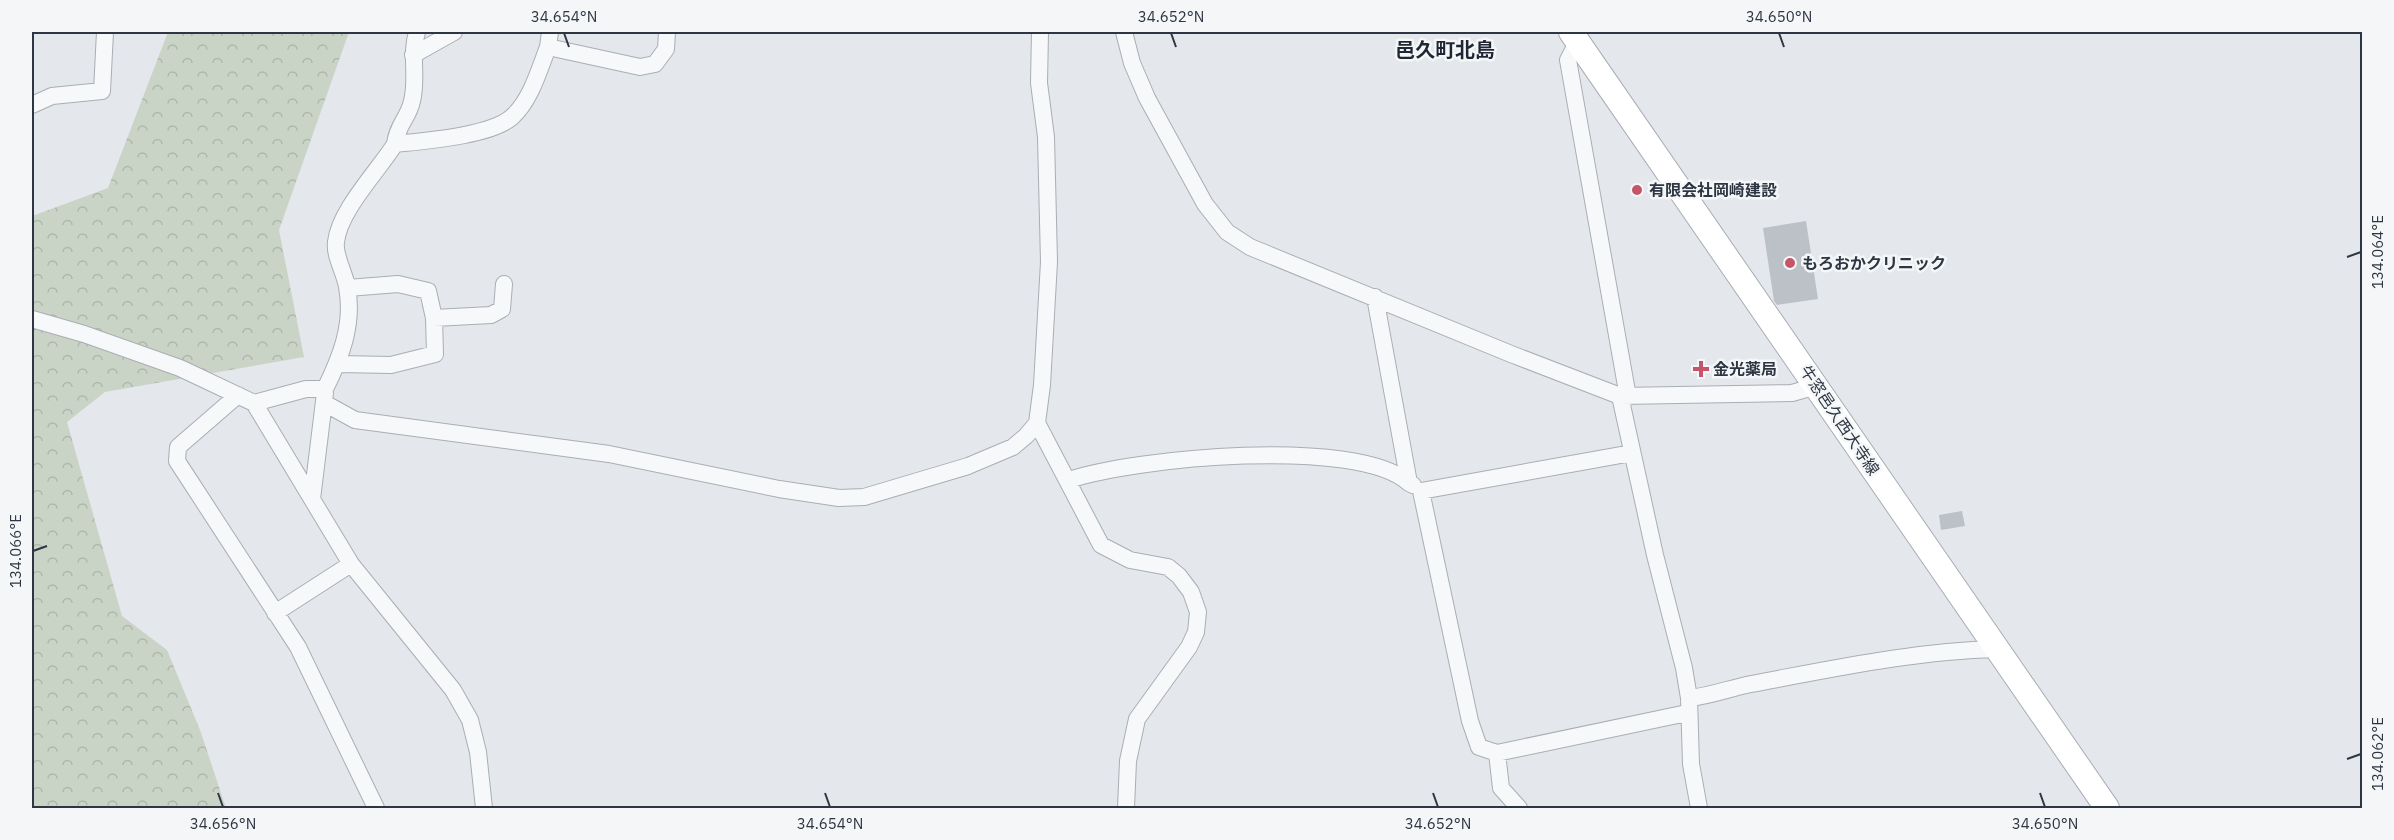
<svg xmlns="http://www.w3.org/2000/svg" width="2394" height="840" font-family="'IBM Plex Sans','Noto Sans JP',sans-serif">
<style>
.forest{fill:url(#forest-crowns)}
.building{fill:#bcc1c8}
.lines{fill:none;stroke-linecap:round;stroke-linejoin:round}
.street-casing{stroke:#a9aeb5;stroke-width:18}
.secondary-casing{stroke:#a9aeb5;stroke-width:26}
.street{stroke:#f7f8fa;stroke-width:16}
.secondary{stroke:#fff;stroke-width:24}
.ticks{fill:none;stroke:#2d3642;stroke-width:2}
.poi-dot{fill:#c55569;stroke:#f4f6f8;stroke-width:2}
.labels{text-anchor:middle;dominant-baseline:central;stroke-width:5;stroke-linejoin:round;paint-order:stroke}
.poi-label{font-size:16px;font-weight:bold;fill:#2d3642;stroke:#f4f6f8;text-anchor:start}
.street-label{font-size:16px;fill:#2d3642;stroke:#f4f6f8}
.quarter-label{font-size:20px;font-weight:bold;fill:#1f2734;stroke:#f4f6f8}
.neatline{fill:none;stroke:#2d3642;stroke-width:2}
.ticks-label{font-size:15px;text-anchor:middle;fill:#2d3642}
</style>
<defs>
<pattern id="forest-crowns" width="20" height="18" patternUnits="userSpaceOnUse" patternTransform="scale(1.5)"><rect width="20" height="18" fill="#cad4c6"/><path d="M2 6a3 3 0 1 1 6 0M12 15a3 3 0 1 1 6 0" fill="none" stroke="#aeb7ab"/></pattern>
</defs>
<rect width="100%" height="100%" fill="#e4e7eb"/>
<!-- forest -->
<path class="forest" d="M168,32H349L279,230L304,357L105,392L67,422L122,616L167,650L200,730L226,808H32V214L35,215L108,188Z"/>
<!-- building -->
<path class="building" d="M1806,221L1818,299L1777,305L1774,301L1763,228Z
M1962,511L1965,526L1941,530L1939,515Z"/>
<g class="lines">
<!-- street casing -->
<g class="street-casing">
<path id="street" d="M550,32L548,47L640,67L655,64L666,49L667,32
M1124,32L1132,63L1147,98L1205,204L1227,232L1250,247L1511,354L1620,396
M1578,41L1568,60L1628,397
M413,55L454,32
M32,105L52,96L102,91L105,32
M395,144C423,141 491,136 512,117C531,100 539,70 548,47
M1375,297L1409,483L1413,485
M434,318L491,315L502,309L504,284
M32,319L84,334L180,368L254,403L351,564L453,690L470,720L478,752L484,808
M338,364L391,365L435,354L434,318L428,291L398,284L348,288
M238,395L178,447L177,461L298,647L376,808
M254,403L306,389H325C341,357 354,324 347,287C345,273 334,256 336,242C339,211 378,171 395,144C397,125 409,117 412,101C418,78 410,55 417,32
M326,404L355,420L609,454L779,489L839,498L864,497L968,466L1013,447L1026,436L1037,423L1042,385L1049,262L1046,137L1039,83L1040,32
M1037,423L1101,545L1130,560L1168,567L1179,576L1191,592L1198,612L1196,632L1189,647L1137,719L1128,761L1126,808
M1069,480C1134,458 1357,436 1409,483
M312,499L325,393
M275,613L351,564
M1689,698C1711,696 1730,688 1751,684C1832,669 1915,651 1997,649
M1497,753L1479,747L1470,721L1421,491L1632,453
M1519,808L1501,788L1497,753L1687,713
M1699,808L1691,764L1689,698L1684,668L1655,555L1620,396L1792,393L1817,386"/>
</g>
<!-- secondary casing -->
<g class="secondary-casing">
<path id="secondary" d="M1571,32L2107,808"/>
</g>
<!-- street -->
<use href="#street" class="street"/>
<!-- secondary -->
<use href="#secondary" class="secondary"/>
</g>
<!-- ticks -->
<path class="ticks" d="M564,33L569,47M1171,33L1176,47M1779,33L1784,47M2347,257L2361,252M33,551L47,546M2347,759L2361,754M218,793L223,807M825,793L830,807M1433,793L1438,807M2040,793L2045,807"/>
<!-- markers -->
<g class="poi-dot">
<circle cx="1637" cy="190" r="6"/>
<circle cx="1790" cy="263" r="6"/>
<path d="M1698 360h6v6h6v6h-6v6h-6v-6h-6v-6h6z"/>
</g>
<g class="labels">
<!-- poi labels -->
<g class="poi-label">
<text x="1649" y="190">有限会社岡崎建設</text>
<text x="1802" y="263">もろおかクリニック</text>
<text x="1713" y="369">金光薬局</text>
</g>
<!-- street labels -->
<g class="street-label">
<text transform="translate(1840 420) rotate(56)">牛窓邑久西大寺線</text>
</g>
<!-- quarter labels -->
<g class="quarter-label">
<text x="1445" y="49">邑久町北島</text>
</g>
</g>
<!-- border -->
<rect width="2394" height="840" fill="none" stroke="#f4f6f8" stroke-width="66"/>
<rect x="33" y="33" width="2328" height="774" class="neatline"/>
<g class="ticks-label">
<text x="564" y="22">34.654°N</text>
<text x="1171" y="22">34.652°N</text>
<text x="1779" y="22">34.650°N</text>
<text transform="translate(2378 252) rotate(-90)" y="5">134.064°E</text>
<text transform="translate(16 551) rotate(-90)" y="5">134.066°E</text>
<text transform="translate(2378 754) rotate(-90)" y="5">134.062°E</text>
<text x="223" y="829">34.656°N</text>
<text x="830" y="829">34.654°N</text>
<text x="1438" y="829">34.652°N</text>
<text x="2045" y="829">34.650°N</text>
</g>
</svg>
